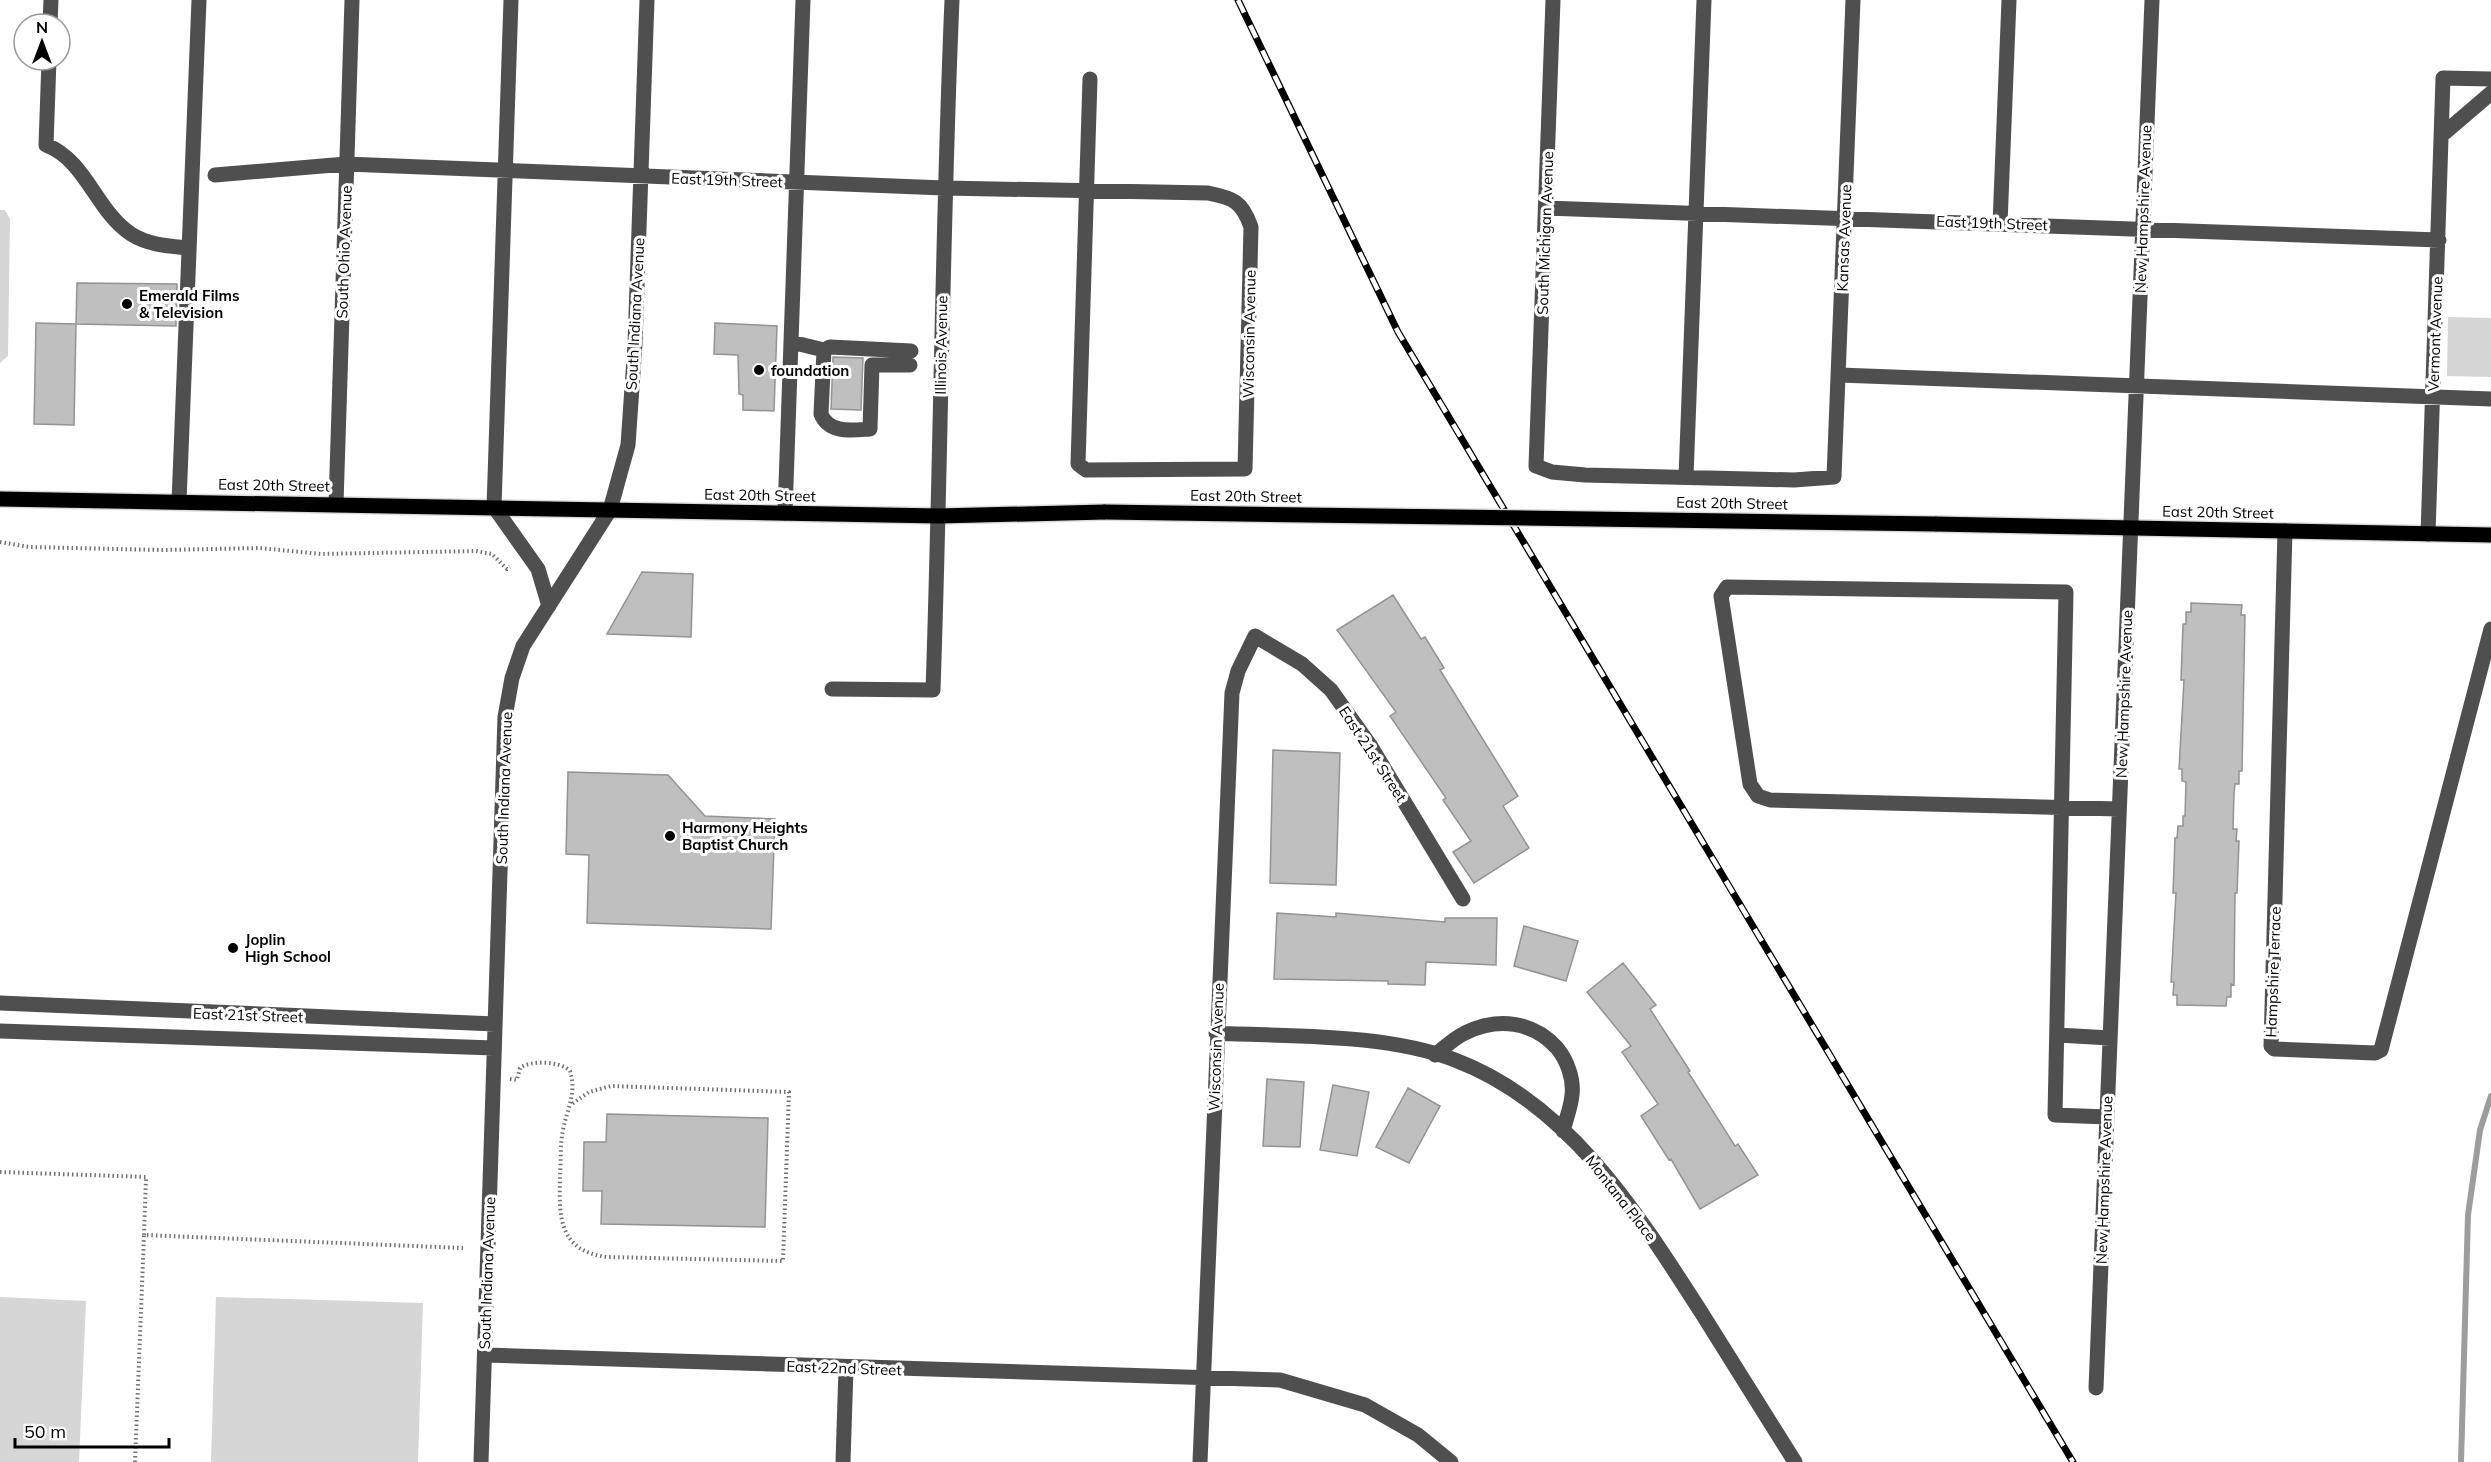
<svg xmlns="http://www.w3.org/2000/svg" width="2491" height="1462" font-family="Mulish,sans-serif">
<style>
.green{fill:#d6d6d6}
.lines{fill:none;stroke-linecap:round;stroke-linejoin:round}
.stream{stroke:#9d9d9d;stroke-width:6}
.building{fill:#bfbfbf;stroke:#939393;stroke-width:1.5}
.major-casing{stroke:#dbdbdb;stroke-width:18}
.path{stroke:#717171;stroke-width:4;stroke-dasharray:1.5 3;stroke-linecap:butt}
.minor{stroke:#4f4f4f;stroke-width:15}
.major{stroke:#000;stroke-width:15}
.rail-casing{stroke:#000;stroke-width:7}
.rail{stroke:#fff;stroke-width:4.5;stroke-dasharray:14;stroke-linecap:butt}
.major-bridge-casing{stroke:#dbdbdb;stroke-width:18;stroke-linecap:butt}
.major-bridge{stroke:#000;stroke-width:15}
.poi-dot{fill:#000;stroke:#fff;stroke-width:2}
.labels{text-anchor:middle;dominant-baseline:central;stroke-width:6;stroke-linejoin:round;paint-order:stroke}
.street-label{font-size:15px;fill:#000;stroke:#fff}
.poi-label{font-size:15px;font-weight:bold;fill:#000;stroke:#fff;text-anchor:start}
</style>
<rect width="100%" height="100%" fill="#fff"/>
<!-- green -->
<path class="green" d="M0,210H5L10,219L8,356L0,363Z
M2448,317L2491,318V377L2447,376Z
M0,1297L86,1301L79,1462H0Z
M216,1297L423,1303L418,1462H211Z"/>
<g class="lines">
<!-- stream -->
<path class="stream" d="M2461,1462L2468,1215L2480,1130L2491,1096"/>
</g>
<!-- building -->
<path class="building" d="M77,283L177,284L176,326L76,324Z
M36,323L76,324L74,425L34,424Z
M715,323L777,326L774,411L743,410V395L739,394L738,355L714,354Z
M833,357L863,358L861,410L831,409Z
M642,572L693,574L691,637L607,634Z
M1393,595L1421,639L1425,637L1444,668L1440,670L1518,796L1503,806L1529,848L1474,883L1453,852L1471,841L1443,800L1446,798L1390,716L1396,712L1337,630Z
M2191,603L2242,605L2241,615H2245L2242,771H2239V784H2235L2234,793L2233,829H2237L2236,841H2239L2237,893H2235L2234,985L2231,984V997H2227L2226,1006L2177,1005V995H2173L2174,982H2171L2176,893H2173L2175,838H2177L2178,826H2183V816H2185L2186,782L2182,781V769H2179L2184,680H2181L2183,624H2186V612H2191Z
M1273,750L1340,753L1336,885L1270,883Z
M568,772L668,775L705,816L775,819L771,929L587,923L589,855L566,854Z
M1277,913L1336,917V913L1445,922V918H1497L1496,965L1426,962L1425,985L1388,984V981L1274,979Z
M1524,926L1578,941L1566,981L1514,966Z
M1623,963L1656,1005L1650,1009L1690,1071L1688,1072L1735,1146L1738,1144L1758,1175L1700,1209L1671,1159L1669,1160L1641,1116L1658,1104L1622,1052L1631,1046L1587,992Z
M1267,1079L1304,1082L1300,1147L1263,1146Z
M1333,1085L1369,1092L1357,1156L1320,1150Z
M1408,1088L1440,1106L1409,1163L1376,1147Z
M607,1114L768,1118L765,1227L601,1224L602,1191H583L584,1142H606Z"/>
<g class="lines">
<!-- major casing -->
<g class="major-casing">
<path id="major" d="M0,499L939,516L1105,512
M1935,524L2491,535"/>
</g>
<!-- path -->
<path class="path" d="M0,542L29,547L163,550L260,548L321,554L476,551L492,554L507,569L510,567
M510,1079L517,1080L520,1068C530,1060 561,1061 570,1071C577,1094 567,1109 563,1130C560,1145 561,1161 560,1176C559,1216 558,1251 607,1257L783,1261L789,1092L611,1086L589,1092L572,1104
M0,1172L146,1177L144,1235L463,1248
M135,1462L144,1235"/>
<!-- minor -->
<path class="minor" d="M511,0L494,507L538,569L549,606
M1553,0L1536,466L1552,472L1585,475L1794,480L1834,477L1853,0
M50,24L51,0
M49,60L46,145C86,160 96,211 131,234C148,245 169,246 189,248
M2442,135L2491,93
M215,175L346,164L944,188L1208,193C1233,198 1242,201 1251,227L1245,469L1086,470L1078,464L1090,79
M1546,208L2439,240
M2000,224L2009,0
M791,342L824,350
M910,365H872L870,429C852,430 829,434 821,414L824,350L830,347L911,351
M1839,375L2491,399
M1686,477L1704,0
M179,502L199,0
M336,504L352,0
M785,513L803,0
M2285,531L2271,1046L2274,1049L2375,1053L2381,1050L2491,629
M2428,534L2443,78L2491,79
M832,689L933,690C941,460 942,230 952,0
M0,1003L495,1024
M0,1031L494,1048
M1216,1033C1292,1037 1384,1033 1455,1060C1569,1103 1638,1214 1701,1312C1732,1362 1764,1412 1795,1462
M2058,1035L2110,1038
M1435,1055C1444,1048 1454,1038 1465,1033C1497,1017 1533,1021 1557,1048C1567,1060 1574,1079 1572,1095C1571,1107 1566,1119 1563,1131
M2107,1117L2055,1115L2066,592L1727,587L1721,596L1750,784L1758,796L1770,800L2119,809
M485,1355L1280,1380L1365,1405L1418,1435L1451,1462
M2096,1388L2152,0
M481,1462L505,717L512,678L523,646L610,510L628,445L635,344L647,0
M843,1462L846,1368
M1200,1462L1232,693L1238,671L1255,636L1302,664L1331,690L1370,745L1463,899"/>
<!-- major -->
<use href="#major" class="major"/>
<!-- rail casing -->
<g class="rail-casing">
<path id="rail" d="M1238,0L1398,332L2073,1462"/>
</g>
<!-- rail -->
<use href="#rail" class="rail"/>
<!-- major-bridge casing -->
<g class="major-bridge-casing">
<path id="major-bridge" d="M1105,512L1935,524"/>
</g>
<!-- major-bridge -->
<use href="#major-bridge" class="major-bridge"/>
</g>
<!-- markers -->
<g class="poi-dot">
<circle cx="127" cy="304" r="6"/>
<circle cx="759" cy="370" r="6"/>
<circle cx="670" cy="836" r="6"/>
<circle cx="233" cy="948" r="6"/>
</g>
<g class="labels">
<!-- street labels -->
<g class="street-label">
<text transform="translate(727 180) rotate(2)">East 19th Street</text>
<text transform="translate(2143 209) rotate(-88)">New Hampshire Avenue</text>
<text transform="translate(1992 223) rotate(2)">East 19th Street</text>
<text transform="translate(1545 233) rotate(-88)">South Michigan Avenue</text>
<text transform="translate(1844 238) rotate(-88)">Kansas Avenue</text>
<text transform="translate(344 252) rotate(-88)">South Ohio Avenue</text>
<text transform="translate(635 314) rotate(-87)">South Indiana Avenue</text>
<text transform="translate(1249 334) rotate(-89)">Wisconsin Avenue</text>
<text transform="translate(2435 334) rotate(-88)">Vermont Avenue</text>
<text transform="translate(941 345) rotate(-89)">Illinois Avenue</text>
<text transform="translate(274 485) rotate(1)">East 20th Street</text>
<text transform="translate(760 495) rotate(1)">East 20th Street</text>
<text transform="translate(1246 496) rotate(1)">East 20th Street</text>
<text transform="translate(1732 503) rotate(1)">East 20th Street</text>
<text transform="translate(2218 512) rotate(1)">East 20th Street</text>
<text transform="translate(2124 694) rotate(-88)">New Hampshire Avenue</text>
<text transform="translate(1373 754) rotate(57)">East 21st Street</text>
<text transform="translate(504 788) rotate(-88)">South Indiana Avenue</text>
<text transform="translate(2273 972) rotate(-88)">Hampshire Terrace</text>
<text transform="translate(248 1015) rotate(2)">East 21st Street</text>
<text transform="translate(1216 1047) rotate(-88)">Wisconsin Avenue</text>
<text transform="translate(2104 1180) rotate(-88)">New Hampshire Avenue</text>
<text transform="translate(1621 1198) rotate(52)">Montana Place</text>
<text transform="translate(487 1273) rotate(-88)">South Indiana Avenue</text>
<text transform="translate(844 1368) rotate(2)">East 22nd Street</text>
</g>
<!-- poi labels -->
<g class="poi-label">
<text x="139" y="295">Emerald Films<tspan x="139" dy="17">&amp; Television</tspan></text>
<text x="771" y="370">foundation</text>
<text x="682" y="827">Harmony Heights<tspan x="682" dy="17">Baptist Church</tspan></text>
<text x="245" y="939">Joplin<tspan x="245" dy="17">High School</tspan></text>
</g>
</g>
<!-- north arrow -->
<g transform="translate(42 42)"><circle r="28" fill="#ffffff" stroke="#999999" stroke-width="1.5"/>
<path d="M0-4.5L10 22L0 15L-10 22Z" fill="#000000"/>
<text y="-9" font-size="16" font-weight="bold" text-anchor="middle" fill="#000000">N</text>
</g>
<!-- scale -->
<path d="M15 1438v9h154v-9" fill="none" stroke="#000000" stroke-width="3"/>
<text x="24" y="1438" font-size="18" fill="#000000" stroke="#ffffff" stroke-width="4.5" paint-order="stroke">50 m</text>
</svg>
